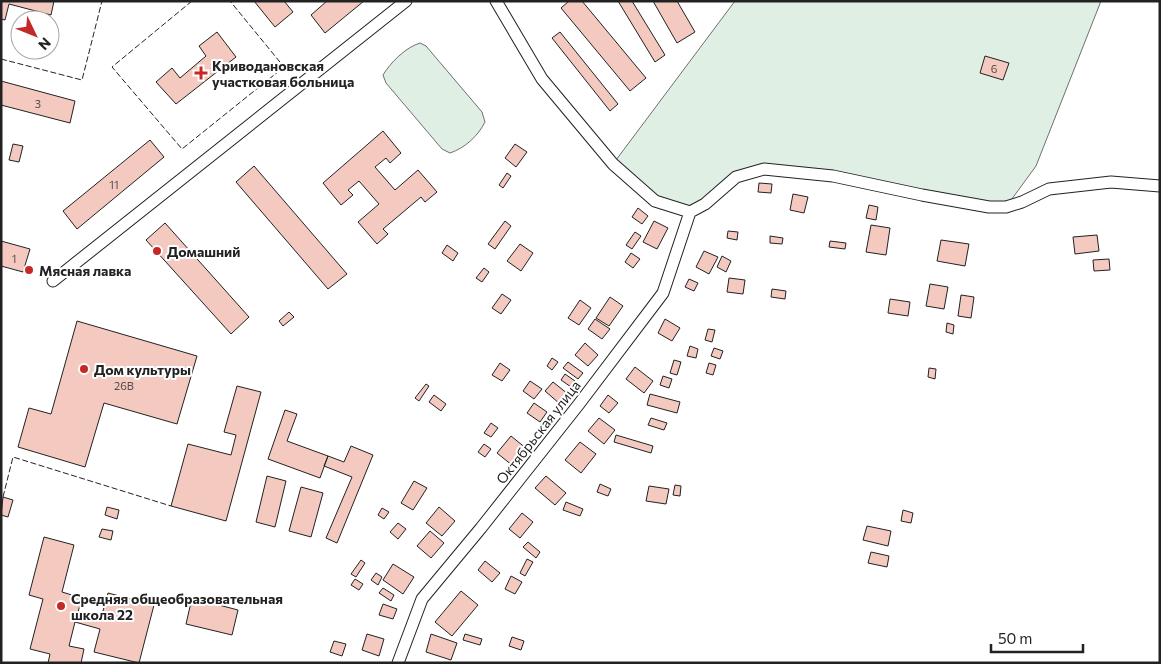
<svg xmlns="http://www.w3.org/2000/svg" width="1161" height="664" font-family="Commissioner,sans-serif">
<style>
.garden{fill:#e0efe3;stroke:#6f6f6f}
.building{fill:#f3c9c0;stroke:#222}
.lines{fill:none;stroke-linecap:round;stroke-linejoin:round}
.minor-casing{stroke:#222;stroke-width:13}
.minor{stroke:#fff;stroke-width:11}
.fence{stroke:#222;stroke-width:1;stroke-dasharray:6 2.5;stroke-linecap:butt}
.poi-dot{fill:#c62828;stroke:#fff;stroke-width:2}
.labels{text-anchor:middle;dominant-baseline:central;stroke-width:4;stroke-linejoin:round;paint-order:stroke}
.number-label{font-size:11px;fill:#564c4a}
.poi-label{font-size:14px;font-weight:bold;fill:#222;stroke:#fff;text-anchor:start}
.street-label{font-size:14px;fill:#222;stroke:#fff}
</style>
<rect width="100%" height="100%" fill="#fff"/>
<!-- garden -->
<path class="garden" d="M735,1H1101L1036,166L1006,207L764,169L736,177L690,212L655,201L613,164Z
M420,43L426,46L482,112L485,122C478,136 465,148 450,153L442,149L386,83L383,75C390,63 406,47 420,43Z"/>
<!-- building -->
<path class="building" d="M1,1H54L51,15L9,4L5,20L1,19Z
M254,1H284L293,12L275,27Z
M327,1H364L325,33L311,15Z
M569,1H582L646,78L630,91L561,8Z
M618,1H632L665,55L655,62Z
M653,1H677L695,32L677,43Z
M217,32L236,57L176,104L156,82L172,68L180,78L206,56L199,46Z
M560,32L618,104L610,111L552,38Z
M985,56L1009,63L1003,80L980,73Z
M1,81L75,101L70,123L1,105Z
M383,131L401,153L390,163L386,158L375,167L395,190L418,170L437,192L425,202L421,197L383,229L388,234L377,244L358,222L379,204L359,181L348,190L353,195L341,205L323,183Z
M150,140L164,157L77,229L63,211Z
M13,144L23,146L19,162L9,160Z
M515,144L527,152L516,167L505,158Z
M254,166L347,274L328,289L236,182Z
M507,173L511,176L503,188L499,185Z
M759,183L772,184L771,193L758,192Z
M793,194L808,197L804,213L790,210Z
M869,205L878,207L876,220L866,218Z
M638,208L648,216L642,224L632,217Z
M505,221L511,226L495,249L488,244Z
M654,221L668,228L657,249L643,242Z
M165,223L249,317L231,334L146,240Z
M871,225L890,228L886,255L866,252Z
M728,231L738,232L737,240L727,238Z
M635,232L641,236L632,249L626,245Z
M1097,235L1099,251L1075,254L1073,237Z
M770,236L783,238L782,244L770,243Z
M941,240L969,244L965,266L937,261Z
M1,241L30,249L23,272L1,266Z
M830,241L846,243L845,249L829,247Z
M520,244L533,253L521,271L507,261Z
M447,245L458,253L453,261L442,253Z
M704,251L718,257L709,274L696,267Z
M631,253L640,259L633,268L625,262Z
M722,256L731,261L726,272L717,267Z
M1109,259L1110,270L1094,271L1093,260Z
M484,268L489,272L482,282L476,278Z
M729,278L745,280L743,294L727,292Z
M689,279L698,283L694,291L685,287Z
M930,284L948,287L944,309L926,306Z
M772,289L786,291L785,299L771,297Z
M502,294L511,300L501,314L492,308Z
M961,295L974,297L971,318L958,316Z
M610,297L623,306L609,326L596,318Z
M890,299L910,302L908,316L888,313Z
M580,300L591,308L579,325L568,318Z
M289,312L294,317L283,326L279,321Z
M595,319L610,329L602,339L588,329Z
M665,319L680,328L672,341L658,333Z
M77,321L197,356L177,424L104,403L85,467L18,447L29,408L51,414Z
M947,323L954,325L953,334L946,332Z
M708,329L715,330L712,342L705,340Z
M585,343L598,355L588,366L575,355Z
M690,346L698,349L696,358L687,356Z
M714,348L723,351L720,359L711,356Z
M552,358L558,362L552,370L547,366Z
M674,360L681,362L677,375L670,373Z
M568,362L583,373L578,379L563,368Z
M500,363L510,370L502,381L492,375Z
M709,363L716,365L713,375L706,373Z
M635,367L653,381L644,393L626,379Z
M929,368L936,369L935,379L928,377Z
M565,374L575,381L571,387L561,380Z
M663,376L672,379L669,388L660,385Z
M530,381L542,389L534,399L523,391Z
M553,382L568,394L560,404L545,391Z
M426,384L429,386L419,401L415,398Z
M237,386L261,392L226,521L171,506L188,444L231,455L236,435L224,432Z
M650,394L680,402L677,413L647,405Z
M434,395L446,404L441,411L429,402Z
M608,395L618,403L609,413L600,406Z
M534,403L547,412L540,422L527,413Z
M285,410L297,414L287,441L328,456L320,478L268,459Z
M599,418L615,430L604,444L588,431Z
M651,418L667,423L664,430L648,425Z
M491,423L498,428L491,437L484,433Z
M616,435L653,446L651,453L614,442Z
M511,436L527,449L513,466L497,453Z
M580,442L596,454L581,473L565,460Z
M484,444L491,449L485,457L478,452Z
M351,446L373,455L337,543L326,538L352,477L324,466L328,456L344,462Z
M267,476L286,481L275,527L256,522Z
M546,476L566,493L555,505L535,488Z
M414,481L427,488L413,510L401,503Z
M600,484L611,489L608,496L597,492Z
M675,485L681,486L680,496L673,495Z
M649,486L669,489L666,504L646,501Z
M301,487L323,493L311,537L289,531Z
M3,497L13,500L8,517L1,515Z
M566,502L583,509L580,516L563,510Z
M107,507L119,510L117,519L105,515Z
M439,507L455,521L442,536L426,523Z
M382,508L389,512L384,519L378,515Z
M903,510L913,513L911,523L901,521Z
M522,513L533,522L520,538L509,529Z
M398,523L406,529L398,539L390,532Z
M867,526L891,531L888,546L863,540Z
M102,529L113,531L111,540L99,537Z
M430,531L444,543L431,558L417,546Z
M44,537L74,545L62,592L82,598L78,612L101,618L108,593L154,605L139,663L94,652L100,629L75,622L69,646L84,649L81,663H48L50,654L30,649L43,599L29,595Z
M528,542L540,552L536,558L523,547Z
M871,552L889,556L887,567L868,563Z
M527,559L533,562L525,576L520,573Z
M361,560L365,563L356,577L351,574Z
M485,561L500,573L492,582L478,570Z
M393,564L414,577L403,594L383,580Z
M376,573L382,577L378,585L371,580Z
M511,576L522,582L515,594L505,589Z
M355,579L363,584L359,590L351,585Z
M383,588L394,595L391,601L379,593Z
M461,591L478,605L452,636L435,622Z
M192,598L238,610L232,635L186,624Z
M383,604L397,609L393,619L379,615Z
M367,634L384,639L379,656L362,650Z
M431,634L457,643L451,660L426,652Z
M465,634L482,639L480,645L463,640Z
M512,637L524,641L521,650L509,646Z
M334,641L346,644L342,656L330,652Z"/>
<g class="lines">
<!-- minor casing -->
<g class="minor-casing">
<path id="minor" d="M496,1L542,79L613,164L655,201L690,212L705,204L736,177L764,169L833,176L922,195L989,207H1006L1022,202L1049,189L1111,182L1160,186
M53,281L406,1
M398,663L422,599L481,528L579,404L663,293L690,212"/>
</g>
<!-- minor -->
<use href="#minor" class="minor"/>
<!-- fence -->
<path class="fence" d="M192,1L112,67L182,149L284,67L230,1
M1,59L82,80L102,1
M3,497L13,457L171,506"/>
</g>
<!-- markers -->
<g class="poi-dot">
<path d="M198.5 65.5h5v5h5v5h-5v5h-5v-5h-5v-5h5z"/>
<circle cx="157" cy="251" r="5"/>
<circle cx="29" cy="270" r="5"/>
<circle cx="84" cy="369" r="5"/>
<circle cx="61" cy="606" r="5"/>
</g>
<g class="labels">
<!-- number labels -->
<g class="number-label">
<text x="994" y="68">6</text>
<text x="38" y="103">3</text>
<text x="114" y="184">11</text>
<text x="14" y="258">1</text>
<text x="124" y="385">26В</text>
</g>
<!-- poi labels -->
<g class="poi-label">
<text x="212" y="65">Криводановская<tspan x="212" dy="16">участковая больница</tspan></text>
<text x="167" y="251">Домашний</text>
<text x="39" y="270">Мясная лавка</text>
<text x="94" y="369">Дом культуры</text>
<text x="71" y="598">Средняя общеобразовательная<tspan x="71" dy="16">школа 22</tspan></text>
</g>
<!-- street labels -->
<g class="street-label">
<text transform="translate(538 432) rotate(-52)">Октябрьская улица</text>
</g>
</g>
<!-- border -->
<rect width="1161" height="664" fill="none" stroke="#222222" stroke-width="5"/>
<!-- north arrow -->
<g transform="translate(35 35) rotate(133)"><circle r="24" fill="#ffffff" stroke="#a7a7a7"/>
<path d="M0-4L9 19L0 12L-9 19Z" fill="#c62828"/>
<text y="-8" font-size="14" font-weight="bold" text-anchor="middle" fill="#222222">N</text>
</g>
<!-- scale -->
<path d="M991 644v8h92v-8" fill="none" stroke="#222222" stroke-width="2.5"/>
<text x="998" y="644" font-size="15" fill="#222222" stroke="#ffffff" stroke-width="4" paint-order="stroke">50 m</text>
</svg>
